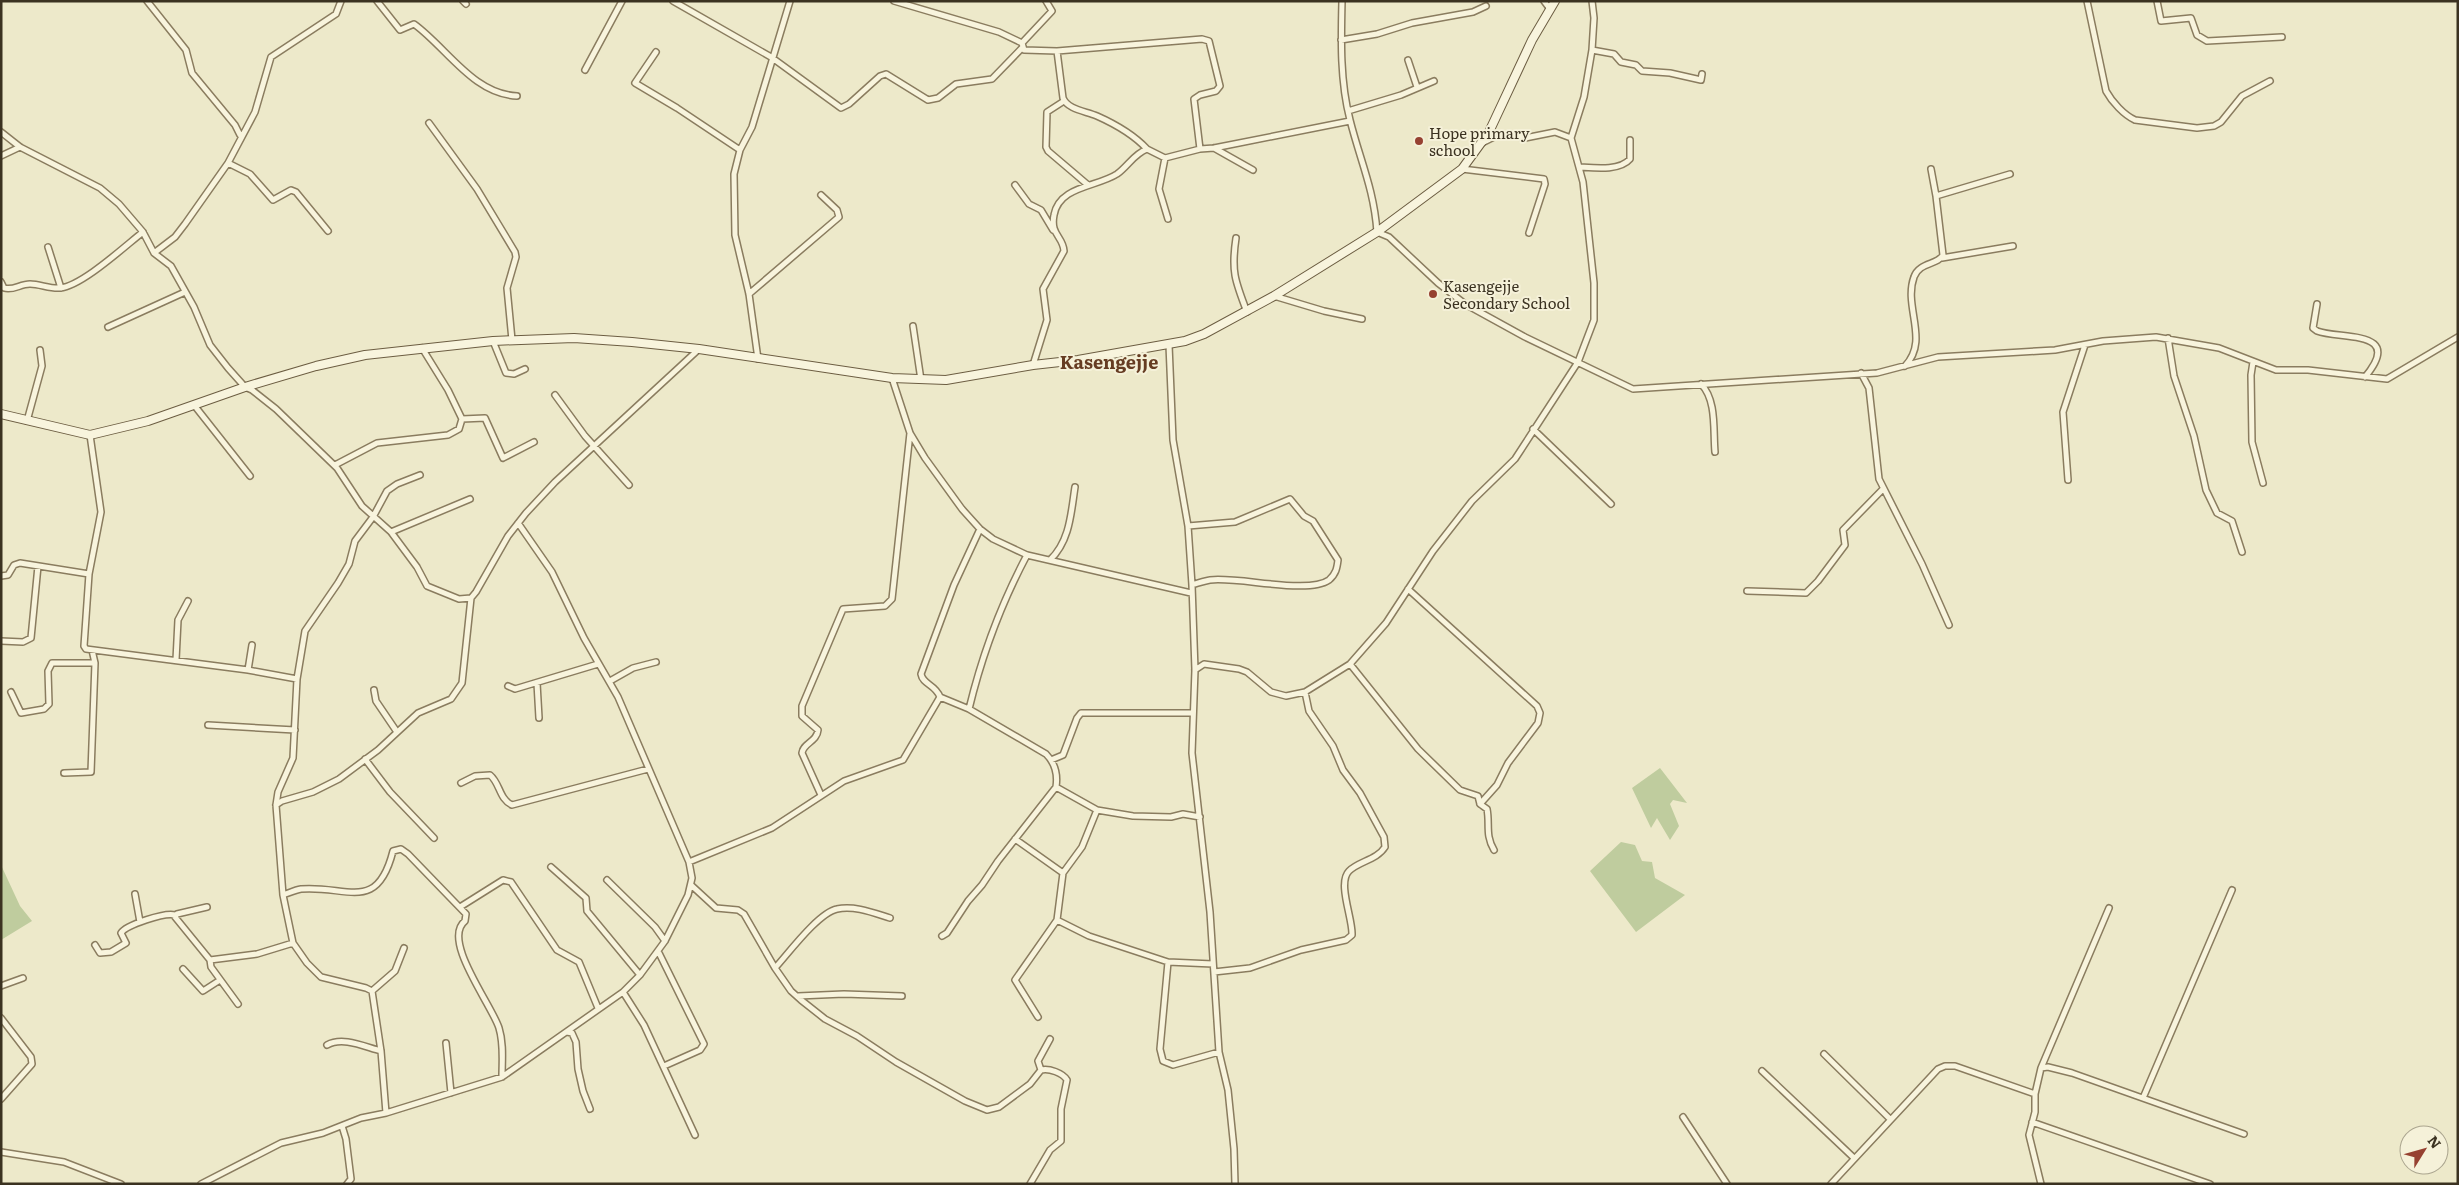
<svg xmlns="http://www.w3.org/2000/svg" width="2459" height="1185" font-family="Literata,serif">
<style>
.green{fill:#bfcc9e}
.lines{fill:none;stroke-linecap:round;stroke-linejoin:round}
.street-casing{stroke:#8a7c5f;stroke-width:8}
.secondary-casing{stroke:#6c5d42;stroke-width:10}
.street{stroke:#f8f4dd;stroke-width:5}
.secondary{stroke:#f8f4dd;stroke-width:8}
.poi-dot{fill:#964131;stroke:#f5f1d9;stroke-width:2}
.labels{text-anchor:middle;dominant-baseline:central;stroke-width:4;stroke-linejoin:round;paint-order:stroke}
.poi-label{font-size:15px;fill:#3b3221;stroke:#f5f1d9;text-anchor:start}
.quarter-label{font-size:18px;font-weight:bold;fill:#663c22;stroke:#f5f1d9}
</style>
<rect width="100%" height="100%" fill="#ede9ca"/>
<!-- green -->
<path class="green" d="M1660,768L1687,803L1673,800L1670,804L1679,826L1670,840L1657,818L1651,828L1632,788Z
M1621,842L1635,845L1642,861L1652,862L1655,878L1685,895L1636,932L1590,871Z
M1,865L20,906L32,921L1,940Z"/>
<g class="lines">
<!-- street casing -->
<g class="street-casing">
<path id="street" d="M147,1L186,50L192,73L235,125L240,135
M377,1L400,30L414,24C447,48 473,94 517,96
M463,1L466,4
M673,1L771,57L841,108L849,104L880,76L886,74L928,100L938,98L956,84L992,79L1022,48
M894,1L999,32L1022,43
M1046,1L1052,11L1022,43L1024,50L1057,51L1202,39L1209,41L1220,86L1216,91L1200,95L1194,99L1200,149
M1342,1C1341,41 1340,81 1350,120C1360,160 1374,189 1377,232L1389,237L1438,283L1465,304L1525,337L1633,389L1877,373L1938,357L2055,350L2103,341L2156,337L2219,348L2276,370H2308L2387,379L2458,337
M1544,1L1550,9
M2087,1L2106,91C2112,102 2124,115 2135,120L2197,128L2214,126L2221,122L2242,96L2270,81
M2157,1L2161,21L2191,18L2197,35L2207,41L2282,37
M1341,40L1377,34L1412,23L1473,12L1486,6
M1592,50L1614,54L1621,62L1636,65L1642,71L1670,73L1701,80L1702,74
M1057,51L1063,98C1068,110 1086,111 1097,116C1115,124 1133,134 1147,149
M656,52L635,83L677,108L740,150
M1408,60L1417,87
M585,70L622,1
M1064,101L1047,112L1046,147L1048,151L1088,185
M1348,111L1401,95L1434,81
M429,123L477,189L515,252L516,257L507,288L512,340
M1,132L20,147L100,188L119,204L143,232L154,253L171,266L194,307L210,345L228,368L245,387L252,390L276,409L337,468L362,506L391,532L417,567L427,586L459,599L471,598L476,592L508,536L526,513L555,482L699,349
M1482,143L1496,136L1508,135L1525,138L1555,132L1571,138
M1214,148L1253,170
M1,156L20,147
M1165,158L1159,189L1168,219
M228,163L250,174L273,200L291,190L296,192L328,231
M1580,167C1595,168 1620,171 1630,159V140
M1462,169L1544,179L1545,184L1529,233
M1931,169L1936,196
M1015,185L1029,204L1041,210L1053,230
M1236,238C1231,271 1235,281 1247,312
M48,247L61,288
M154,253L175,237L185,224L228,163L255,112L271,57L336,14L341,1
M1942,258L2013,246
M1,282L4,288C13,291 20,284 30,284C40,284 50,289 60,288C82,286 125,246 143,232
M749,294L839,217L837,210L821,195
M1274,296L1324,311L1362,319
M2317,304L2313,328L2317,331C2341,340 2405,329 2365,377
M913,326L921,380
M108,327L185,292
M2168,338L2174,376L2194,436L2206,490L2217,513L2232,521L2242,552
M493,341L506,373L514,374L525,369
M1169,345L1173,440L1188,526L1192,585L1195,670L1192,753L1210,912L1219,1052L1228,1090L1234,1149L1235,1184
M758,359L749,294L735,235L734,174L740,150L752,127L790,1
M2253,362L2251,375L2252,442L2263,483
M1033,365L1047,320L1043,289L1064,251C1063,236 1050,235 1054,215C1059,186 1097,187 1117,174C1128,166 1134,154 1147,149L1165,158L1200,149L1214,148L1350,121
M1905,366C1930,340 1903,307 1914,277C1919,262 1938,265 1943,255L1936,196L2010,174
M1861,373L1869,388L1879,479L1922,564L1949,625
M892,378L910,433L925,458L962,509L980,529L993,539L1027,555L1191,593
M1701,384C1717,400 1713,431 1715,452
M555,395L585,436L629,485
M194,405L250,476
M462,419L485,418L503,458L534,442
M27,421L42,366L40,350
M1533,429L1611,504
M90,435L101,512L89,574L84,646L86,649L248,670L297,679
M335,465L377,443L448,435L459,429L462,419L448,390L422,348
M2068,480L2063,412L2085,345
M1188,526L1235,522L1290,499L1304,516L1313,521L1338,560C1337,568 1336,574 1329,580C1308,595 1237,576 1210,580C1204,581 1198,583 1192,585
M391,532L470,499
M1050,560C1070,541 1071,513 1075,487
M1,576L8,575L14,565L20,563L89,574
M1408,589L1537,706L1540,713L1538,723L1508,763L1497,785L1480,804
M1747,591L1806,593L1818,581L1845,545L1843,530L1883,489
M1,641L23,642L31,638L38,566
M176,660L178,620L188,601
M1350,664L1418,749L1460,790L1478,796L1480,804L1487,809C1490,824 1485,835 1494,850
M248,670L252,645
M1195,670L1204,664L1239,669L1247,672L1271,692L1286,696L1305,692L1350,664L1386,623L1433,551L1472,501L1515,459L1578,362L1594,320V283L1583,182L1571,138L1584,97L1592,50L1594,18L1592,1
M610,681L633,668L656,662
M537,683L539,718
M508,686L515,689L598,664
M374,690L376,701L397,732
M11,692L21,713L44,709L49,704L48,671L52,663H95
M940,697L969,709L1046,754C1055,763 1058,774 1056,787L998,861L982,885L968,901L947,933L942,936
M969,709C982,655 1001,604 1027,555
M208,725L295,730
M365,759L390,792L434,838
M1051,760L1063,755L1077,718L1081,713H1193
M64,773L91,772L95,663L92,650
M461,783L475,776L490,775C500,783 499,799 512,805L648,769
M1056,787L1097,810L1133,816L1171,817L1183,814L1200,817
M821,795L802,753C803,743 817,742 818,730L802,716V706L843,609L885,606L892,599L910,433
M276,805L282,801L313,792L339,779L378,750L418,713L451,699L462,683L471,598
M1015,839L1063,873
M689,862L772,828L844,781L903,760L940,697C935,684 923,685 921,674L954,585L980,529
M551,867L586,898L587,911L640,975
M607,880L655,927L665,941
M691,885L716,908L738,910L744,914L775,968L791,991L801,1000L825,1019L857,1036L896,1062L965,1101L987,1110L999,1107L1030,1084L1041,1070C1049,1068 1063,1073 1067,1080L1061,1109V1141L1050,1150L1030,1184
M135,894L140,922
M283,895C289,893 295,890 301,889C347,885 377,914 393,851L401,849L408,854L466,914L465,921C441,940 492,1005 499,1028C504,1044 502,1061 502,1077
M207,907L177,914L175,917L210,960
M460,907L503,880L511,882L557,950L579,962L598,1008
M1057,920L1089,936L1168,962L1213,964
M95,945L100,953L111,952L126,943L121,933C126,925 165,912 175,915
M658,951L704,1044L700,1050L664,1066
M1168,962L1160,1049L1163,1061L1173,1065L1219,1052
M775,968C788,954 818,913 837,909C854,905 874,913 890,918
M183,969L203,991L220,980
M1214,972L1250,968L1301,950L1346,940L1352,935C1353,919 1337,883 1349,871C1359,861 1377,860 1385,847L1384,837L1360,793L1343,770L1333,746L1309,711L1305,692
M1,986L23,978
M372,991L395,971L404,948
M623,992L644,1025L695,1135
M798,996L844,994L902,996
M238,1004L211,967L210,960L257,954L293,943
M1038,1017L1015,980L1057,920L1063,873L1082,847L1097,810
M1,1018L31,1057L32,1064L1,1099
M567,1032L572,1033L576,1042L578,1069L583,1091L590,1109
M446,1043L451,1093
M327,1045C343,1036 365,1047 381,1051
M1824,1054L1890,1119
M2041,1068L2109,908
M1041,1070L1038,1061L1050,1039
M1762,1071L1854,1158
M2143,1098L2232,890
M386,1113L381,1051L372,991L366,988L321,977L307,963L293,943L283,895L276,805L278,792L293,758L297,679L305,631L338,583L349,564L355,541L373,517L387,491L397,484L420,475
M1683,1117L1727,1184
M2032,1122L2210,1184
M342,1126L346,1139L351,1179L347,1184
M1,1152L64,1162L121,1184
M201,1184L281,1143L323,1133L361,1118L386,1113L502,1077L623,992L640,975L665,941L688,895L692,878L689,862L618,697L584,638L552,572L518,523
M1831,1184L1938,1069L1945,1066H1955L2035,1094
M2041,1184L2029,1135L2035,1112V1094L2041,1068L2048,1067L2072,1073L2244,1134"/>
</g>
<!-- secondary casing -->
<g class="secondary-casing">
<path id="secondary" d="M1,414L90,435L148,421L245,387L316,366L365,355L493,341L574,338L632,342L699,349L892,378L946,380L1033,365L1078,360L1185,341L1204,334L1274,296L1377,232L1462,169L1489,132L1532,40L1555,1"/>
</g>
<!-- street -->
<use href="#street" class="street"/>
<!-- secondary -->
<use href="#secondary" class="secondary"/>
</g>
<!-- markers -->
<g class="poi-dot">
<circle cx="1419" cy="141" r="5"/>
<circle cx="1433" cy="294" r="5"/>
</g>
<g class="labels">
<!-- poi labels -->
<g class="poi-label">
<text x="1429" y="132">Hope primary<tspan x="1429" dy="17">school</tspan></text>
<text x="1443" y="285">Kasengejje<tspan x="1443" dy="17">Secondary School</tspan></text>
</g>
<!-- quarter labels -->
<g class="quarter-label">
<text x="1109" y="361">Kasengejje</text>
</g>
</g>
<!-- border -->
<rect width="2459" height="1185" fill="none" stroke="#3b3221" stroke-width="5"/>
<!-- north arrow -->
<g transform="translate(2424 1150) rotate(53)"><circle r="24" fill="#f5f1d9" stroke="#aba58f"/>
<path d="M0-4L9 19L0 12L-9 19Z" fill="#964131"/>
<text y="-8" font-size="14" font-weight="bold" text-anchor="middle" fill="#3b3221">N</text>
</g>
</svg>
